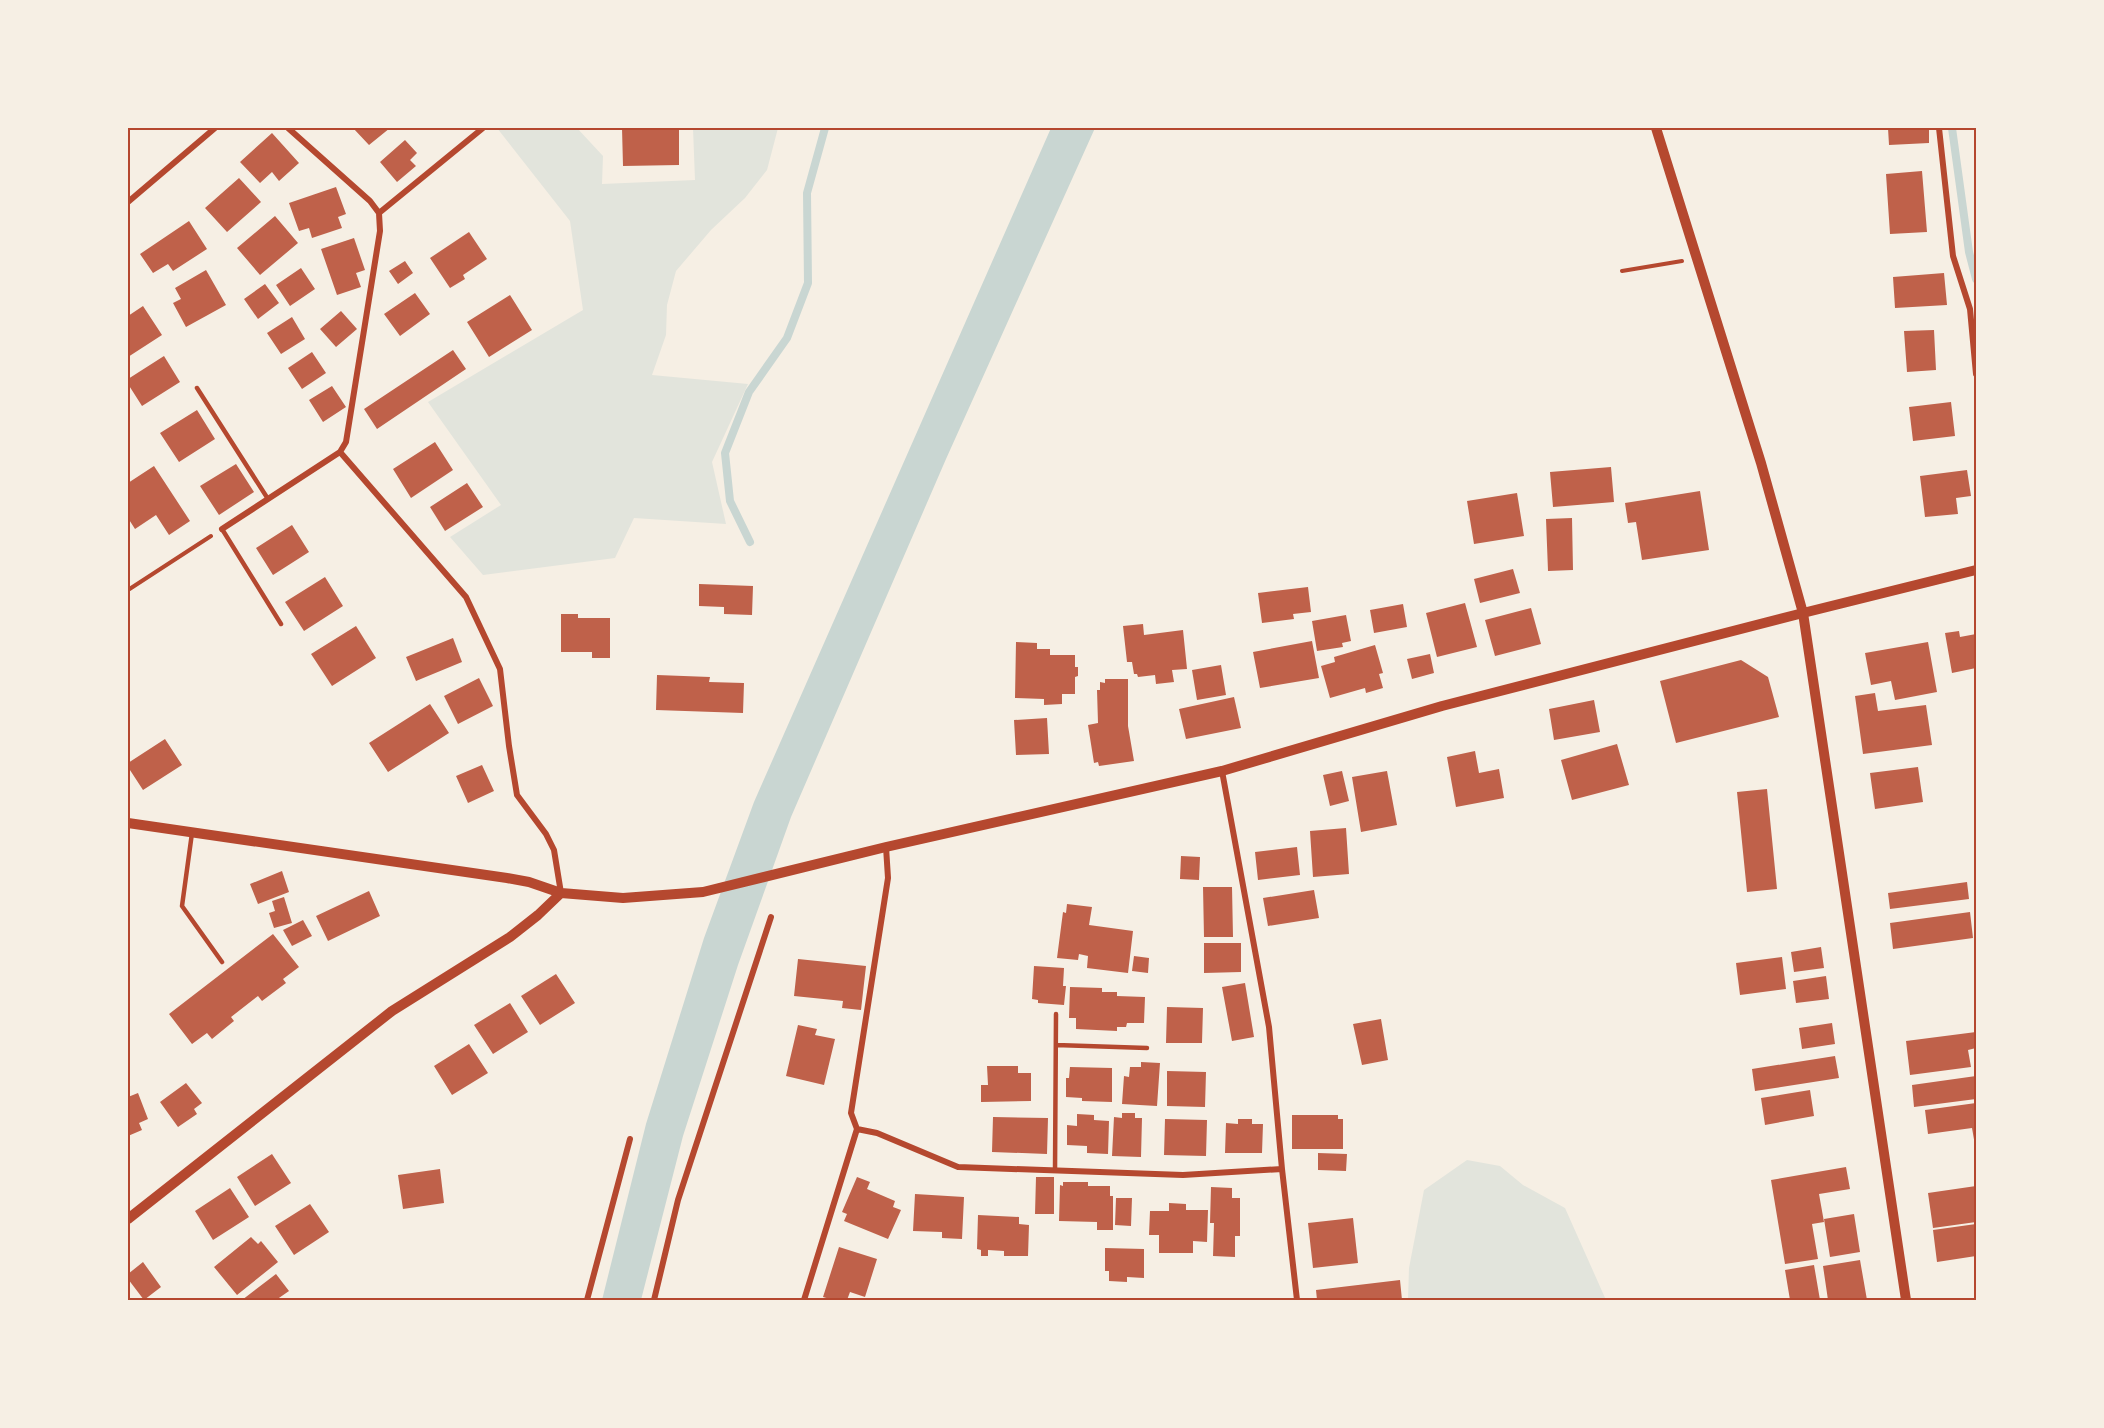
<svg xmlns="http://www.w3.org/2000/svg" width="2104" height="1428" font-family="Roboto,sans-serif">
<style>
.green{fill:#e2e4dc}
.water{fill:#c9d6d2}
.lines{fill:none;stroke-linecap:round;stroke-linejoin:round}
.stream{stroke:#c9d6d2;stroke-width:8}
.building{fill:#bf614a}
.path{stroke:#b5482f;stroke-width:4}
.service{stroke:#b5482f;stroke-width:4.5}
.minor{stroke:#b5482f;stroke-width:6}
.tertiary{stroke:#b5482f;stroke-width:10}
.neatline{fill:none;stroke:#b5482f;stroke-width:2}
</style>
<rect width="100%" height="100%" fill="#f6efe4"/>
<!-- green -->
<path class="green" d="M497,128H577L603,156L602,184L695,180L693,128H778L767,170L745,198L711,230L676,271L667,305L666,335L652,375L748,384L712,462L726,524L634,518L615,558L483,575L450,537L501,505L428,402L583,310L570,221Z
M1467,1160L1500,1166L1523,1185L1565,1208L1606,1300H1408L1409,1268L1424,1190Z"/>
<!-- water -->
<path class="water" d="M1051,128H1095L946,459L791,817L738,965L683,1136L641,1300H602L646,1124L704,938L754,802Z"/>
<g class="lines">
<!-- stream -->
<path class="stream" d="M1952,128L1969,252L1976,279
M750,542L730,501L725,453L749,392L787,338L808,283L807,193L825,128"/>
</g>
<!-- building -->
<path class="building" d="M353,128H390L369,145Z
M622,128H679V165L623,166Z
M1888,128H1929V143L1889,145Z
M272,133L299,163L279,181L272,172L260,183L240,162Z
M405,140L417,153L410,160L416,166L397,182L380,162Z
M1922,171L1927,232L1890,234L1886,174Z
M239,178L261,202L227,232L205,208Z
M336,187L346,214L338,217L342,228L312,238L309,228L299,231L289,203Z
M275,216L298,243L260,275L237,248Z
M189,221L207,249L173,271L168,264L153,273L140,254Z
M469,232L487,259L463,275L465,279L450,288L430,258Z
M354,238L365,270L356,273L361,287L337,295L321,249Z
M405,261L413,273L398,284L389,271Z
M301,268L315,289L290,306L276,285Z
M206,270L226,305L186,327L173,303L181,299L175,288Z
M1944,273L1947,305L1895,308L1893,277Z
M265,284L279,303L258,319L244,299Z
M415,293L430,314L400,336L384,314Z
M510,295L532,330L489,357L467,322Z
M143,306L162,335L128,357V316Z
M341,311L357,329L336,347L320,329Z
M292,317L305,339L281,354L267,333Z
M1934,330L1936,370L1907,372L1904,331Z
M453,350L466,369L377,429L364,409Z
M312,352L326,373L302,389L288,368Z
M164,356L180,382L142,406L128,384V379Z
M332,386L346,407L323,422L309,400Z
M1951,402L1955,436L1913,441L1909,407Z
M197,410L215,439L179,462L160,433Z
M435,442L453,470L411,498L393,469Z
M236,464L254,492L219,515L200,486Z
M154,466L190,521L169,535L156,515L135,529L128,518V483Z
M1611,467L1614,502L1553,507L1550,472Z
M1967,470L1971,496L1956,498L1958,514L1925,517L1920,476Z
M467,483L483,507L445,531L430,507Z
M1700,491L1709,550L1642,560L1636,522L1628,523L1625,503Z
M1517,493L1524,536L1474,544L1467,501Z
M1572,518L1573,570L1548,571L1546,519Z
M292,525L309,552L273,575L256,548Z
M1513,569L1520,593L1480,603L1474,579Z
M325,577L343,606L304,631L285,602Z
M699,584L753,586L752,615L724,614V607L699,606Z
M1308,587L1311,612L1293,614L1294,619L1262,623L1258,593Z
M1465,603L1477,647L1437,657L1426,613Z
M1403,604L1407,627L1374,633L1370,610Z
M1531,608L1541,644L1495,656L1485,620Z
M561,614H578V618H610V658H592V652H561Z
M1346,615L1351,641L1342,643L1343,647L1317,651L1312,621Z
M1143,624L1144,635L1183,630L1187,669L1172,670L1174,682L1156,684L1155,675L1138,677L1137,674H1134L1132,662H1127L1123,626Z
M356,626L376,658L332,686L311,654Z
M1959,631L1960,637L1976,634V668L1952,673L1945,633Z
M453,638L462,662L416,681L406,657Z
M1312,641L1319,678L1260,688L1253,652Z
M1016,642L1037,643V649H1050V655H1075V667H1078V676L1075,677V694H1062V704L1044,705V699L1015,698Z
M1928,642L1937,692L1895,700L1891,681L1871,685L1865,653Z
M1375,645L1383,673L1379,674L1383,688L1366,693L1365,688L1330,698L1321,666L1335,662L1334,657Z
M1430,654L1434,673L1412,679L1407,659Z
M1741,660L1768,677L1779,717L1676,743L1660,681Z
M1221,665L1226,695L1197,700L1192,670Z
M657,675L710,677L709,682L744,683L743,713L656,710Z
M479,678L493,706L458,724L444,696Z
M1105,679H1128V726L1134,761L1099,766L1098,762L1094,763L1088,725L1098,723L1097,690H1100V682L1105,683Z
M1875,693L1878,711L1926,705L1932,745L1863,754L1855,696Z
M1234,697L1241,728L1186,739L1179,709Z
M1594,700L1600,732L1554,740L1549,709Z
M430,704L449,733L388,772L369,743Z
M1047,718L1049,754L1016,755L1014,720Z
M165,739L182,765L143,790L128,767V763Z
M1617,744L1629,785L1572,800L1561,760Z
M1475,751L1479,773L1499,769L1504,798L1456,807L1447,757Z
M482,765L494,791L468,803L456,776Z
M1918,767L1923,802L1875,809L1870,773Z
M1342,771L1349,801L1330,806L1323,775Z
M1387,771L1397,825L1361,832L1352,777Z
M1767,789L1777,889L1747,892L1737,792Z
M1346,828L1349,874L1313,877L1310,831Z
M1297,847L1300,875L1258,880L1255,852Z
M1181,856L1200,857L1199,880L1180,879Z
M282,871L289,892L258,904L250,884Z
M1967,882L1969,899L1890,909L1888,893Z
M1203,887H1232L1233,937H1204Z
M1314,890L1319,918L1268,926L1263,898Z
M369,891L380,916L328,941L316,916Z
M284,897L292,923L274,928L269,913L275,911L272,901Z
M1067,904L1092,907L1089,925L1133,931L1128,973L1087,968L1088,956L1079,954L1078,960L1057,958L1063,912L1066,913Z
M1970,912L1973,938L1893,949L1890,923Z
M303,920L312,936L292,946L283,930Z
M273,934L299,967L283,979L286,983L262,1001L258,996L231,1017L234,1021L212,1039L207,1033L192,1044L169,1014Z
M1204,943H1241V972L1204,973Z
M1821,947L1824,968L1794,972L1791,952Z
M1134,956L1149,958L1148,973L1132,971Z
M1782,957L1786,989L1740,995L1736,963Z
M798,959L866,966L861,1010L842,1008L843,1001L794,996Z
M1034,966L1064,968L1063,986H1066L1064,1005L1038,1003V1000L1032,999Z
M556,974L575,1003L540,1025L521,996Z
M1826,976L1829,999L1796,1003L1793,981Z
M1245,983L1254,1037L1232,1041L1222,987Z
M1070,987L1102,988V992H1117V996L1145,997L1144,1023H1127L1126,1027H1117V1031L1076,1029V1018H1069Z
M510,1003L528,1032L493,1054L474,1025Z
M1167,1007L1203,1008L1202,1043H1166Z
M1381,1019L1388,1060L1362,1065L1353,1024Z
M1832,1023L1835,1044L1802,1049L1799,1028Z
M798,1025L817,1029L815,1035L835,1039L824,1085L786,1076Z
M1976,1032V1048L1968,1050L1971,1067L1910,1075L1906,1041Z
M469,1044L488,1073L452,1095L434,1066Z
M1835,1056L1839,1078L1755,1091L1752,1069Z
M1141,1062L1160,1063L1157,1106L1122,1104L1124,1076L1129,1077L1130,1067H1141Z
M987,1066H1018V1073H1031V1101L981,1102V1085H988Z
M1070,1067L1112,1068V1102L1082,1101V1098L1066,1097V1078H1069Z
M1167,1071L1206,1072L1205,1107L1167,1106Z
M1976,1076V1099L1914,1107L1912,1085Z
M186,1083L202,1103L194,1109L197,1114L178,1127L160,1102Z
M1810,1090L1814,1116L1765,1125L1761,1098Z
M138,1093L148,1119L139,1123L142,1130L128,1136V1097Z
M1976,1103V1151L1972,1128L1928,1134L1925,1110Z
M1122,1113H1135V1118H1142L1141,1157L1112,1156L1114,1117L1122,1118Z
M1077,1114L1094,1115V1120L1109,1121L1108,1154L1087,1153V1146L1067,1145V1125L1077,1126Z
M1292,1115H1338V1119H1343V1149H1292Z
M993,1117L1048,1118L1047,1154L992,1152Z
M1165,1119L1207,1120L1206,1156L1164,1155Z
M1238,1119H1252V1124H1263L1262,1153H1225L1226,1123L1238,1124Z
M1318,1153L1347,1154L1346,1171L1318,1170Z
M272,1154L291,1183L255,1206L237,1177Z
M1846,1167L1850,1189L1819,1194L1824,1222L1812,1224L1818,1259L1785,1264L1771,1180Z
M440,1169L444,1203L403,1209L398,1175Z
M857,1177L870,1182L867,1189L895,1201L893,1207L901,1210L888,1239L844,1221L847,1214L842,1212Z
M1036,1177H1054V1214H1035Z
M1063,1182H1088V1186H1110V1196H1113V1230H1097V1222L1059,1221L1060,1185L1063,1186Z
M1976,1186V1222L1933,1228L1928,1193Z
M1211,1187L1232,1188V1198H1240V1236H1235V1257L1213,1256L1214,1223H1210Z
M230,1188L249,1217L213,1240L195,1211Z
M915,1194L964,1197L962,1239L942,1238V1232L913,1231Z
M1116,1198H1132L1131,1226L1115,1225Z
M1169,1203L1186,1204V1210H1208L1207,1242L1193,1241V1253H1159V1235H1149L1150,1211H1169Z
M310,1204L329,1232L294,1255L275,1226Z
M1854,1214L1860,1252L1830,1257L1824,1219Z
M978,1215L1019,1217V1224L1029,1225L1028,1256H1004V1251L988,1250V1256H981V1250L977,1249Z
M1353,1218L1358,1263L1313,1268L1308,1223Z
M1976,1224V1256L1937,1262L1933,1230Z
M251,1237L258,1244L261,1241L278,1262L237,1295L214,1267Z
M839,1247L877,1259L865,1297L850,1292L847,1300H833L823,1297Z
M1105,1248L1144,1249V1278L1127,1277V1282L1109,1281V1271H1105Z
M1860,1260L1867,1300H1828L1823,1266Z
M143,1262L161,1287L144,1300L128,1279V1274Z
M1814,1265L1820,1300H1790L1785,1270Z
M276,1274L289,1291L276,1300H242Z
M1400,1280L1402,1300H1317L1316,1290Z"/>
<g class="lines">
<!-- path -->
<path class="path" d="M1622,271L1682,261
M128,590L211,536"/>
<!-- service -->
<path class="service" d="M197,388L268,499
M222,529L281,624
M192,833L182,906L222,962
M1056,1045L1147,1048
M1055,1170L1056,1014"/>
<!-- minor -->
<path class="minor" d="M1939,128L1953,256L1970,309L1976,374
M128,202L215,128
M379,213L483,128
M340,452L466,597L500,669L509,746L517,795L546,834L554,850L561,893
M222,529L340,452L346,442L380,231L379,213L370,201L288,128
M1222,771L1269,1027L1282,1169L1297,1300
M886,847L888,878L851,1113L857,1129L877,1133L958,1167L1183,1175L1282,1169
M587,1300L630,1139
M654,1300L678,1200L771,917
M804,1300L857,1129"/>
<!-- tertiary -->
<path class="tertiary" d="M1656,128L1761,463L1803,613L1906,1300
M128,823L507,878L529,882L561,893L623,898L703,892L886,847L1222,771L1442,706L1803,613L1976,570
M128,1219L392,1011L510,937L538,915L561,893"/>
</g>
<!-- border -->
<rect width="2104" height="1428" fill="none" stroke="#f6efe4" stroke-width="258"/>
<rect x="129" y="129" width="1846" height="1170" class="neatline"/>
</svg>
